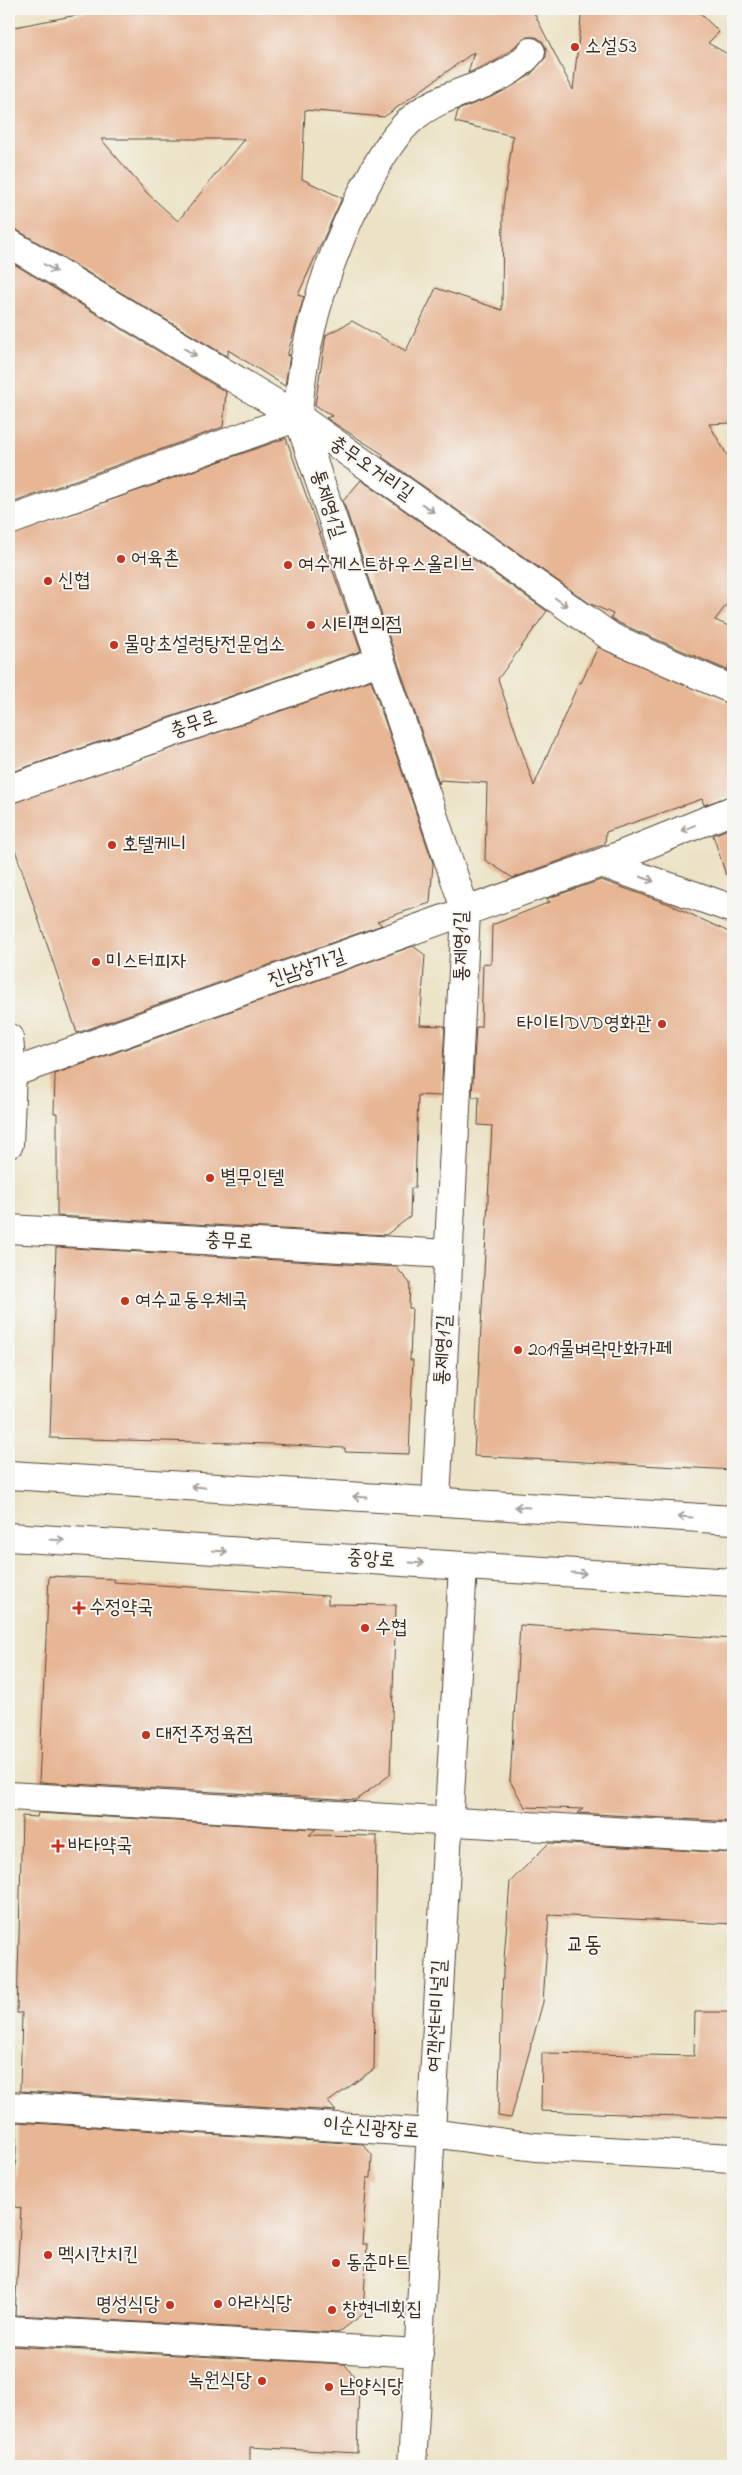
<svg xmlns="http://www.w3.org/2000/svg" width="742" height="2475" font-family="'Indie Flower','Poor Story',sans-serif">
<style>
.building{fill:#e7b695;fill-rule:evenodd}
.lines{fill:none;stroke-linecap:round;stroke-linejoin:round}
.minor-casing{stroke:#564637;stroke-width:30}
.tertiary-casing{stroke:#564637;stroke-width:30}
.minor{stroke:#fff;stroke-width:28}
.tertiary{stroke:#fff;stroke-width:28}
.oneway{stroke:#a79f9a}
.poi-dot{fill:#c8321e;stroke:#f6f6f2;stroke-width:2}
.labels{text-anchor:middle;dominant-baseline:central;stroke-width:4;stroke-linejoin:round;paint-order:stroke}
.poi-label{font-size:20px;fill:#3b2a1e;stroke:#f6f6f2;text-anchor:start}
.street-label{font-size:20px;fill:#3b2a1e;stroke:#f6f6f2}
.quarter-label{font-size:22px;fill:#3b2a1e;stroke:#f6f6f2}
</style>
<rect width="100%" height="100%" fill="#f6f6f2"/>
<filter id="ink" filterUnits="userSpaceOnUse"><feTurbulence type="fractalNoise" baseFrequency=".02" numOctaves="2"/><feDisplacementMap in="SourceGraphic" scale="10" xChannelSelector="R" yChannelSelector="G"/><feConvolveMatrix kernelMatrix="1 2 1 2 8 2 1 2 1" color-interpolation-filters="sRGB"/></filter>
<filter id="wash" filterUnits="userSpaceOnUse"><feTurbulence type="fractalNoise" baseFrequency=".0096" numOctaves="4" result="noise"/><feDisplacementMap in="SourceGraphic" scale="20" xChannelSelector="R" yChannelSelector="G"/><feGaussianBlur stdDeviation="1.12" result="paint"/><feColorMatrix in="noise" values="0 0 0 0 0 0 0 0 0 0 0 0 0 0 0 0 0 1.4 0 .05"/><feComposite in="paint" operator="in"/></filter>
<g filter="url(#wash)">
<rect width="100%" height="100%" fill="#ece3c6"/>
<g id="blocks">
<!-- building -->
<path class="building" d="M109,9H532L573,90L582,9H696L719,32L708,43L733,57V423L709,424L733,465V596L715,620L733,628V656L727,670L619,623L611,618L613,614L589,603L382,457L384,455L326,418L332,416L315,405L326,335L352,321L406,351L436,288L502,310L503,206L513,136L455,122L458,110L496,95L529,76L546,57V48L542,41L536,37H527L497,60L468,73L474,52L384,117L305,110L302,179L342,198L298,295L304,297L287,356L290,355L285,386L228,350V357L17,230L9,227V28ZM101,139H244L178,221L147,193Z
M9,261L226,392L223,427L9,504Z
M286,438L361,651L9,773V536Z
M361,480L547,611L498,679L534,786L579,682L581,683L598,647L733,705V795L704,805L702,799L606,832L605,844L513,878L485,860L487,783L440,780L439,784L343,501Z
M371,680L433,863L430,903L377,921L382,925L77,1033L9,832V804Z
M733,827V874L726,875L713,835Z
M601,880L669,904L733,934V1470L474,1456L492,1126L478,1125L479,1097H472L476,1027H481L483,963L491,964L492,925L550,902L546,899Z
M413,946L425,955L420,1025L445,1026L441,1096L418,1095L415,1188H411L410,1217L386,1235L57,1216V1113H54L55,1074Z
M56,1247L396,1267L410,1283L409,1308H412L410,1360H413L409,1454L345,1452V1448L272,1444L50,1438Z
M49,1576L114,1579V1582L328,1596V1604L396,1605L390,1775L356,1800L39,1782Z
M520,1625L733,1639V1822L578,1813L583,1809L525,1807L510,1781Z
M38,1813L316,1829L309,1835L377,1836L374,2069L328,2102L336,2111L20,2091L22,2013H17L22,1816L37,1817Z
M549,1843L733,1853V1924L549,1915L543,2002L511,2118L498,2116L503,1972L510,1882Z
M695,2012H733V2118L541,2111L542,2053L694,2056Z
M17,2122L363,2144L372,2155L371,2178H367L362,2244H367L363,2314L338,2333L15,2315L21,2208L14,2207Z
M10,2346L345,2364L359,2385L357,2453L250,2447V2466H9Z"/>
</g>
</g>
<g filter="url(#ink)">
<use href="#blocks" fill-opacity="0" stroke="#564637" stroke-width="1"/>
<g class="lines">
<!-- minor casing -->
<g class="minor-casing">
<path id="minor" d="M9,243L298,417L611,637L733,690
M9,521L298,417
M9,789L379,661
M601,863L733,909
M9,1074L601,863L733,810
M9,1229L448,1254
M436,1501L466,912L298,417C302,336 331,247 371,176C382,155 395,133 413,118C448,87 500,90 531,52
M9,1796L733,1838
M9,2106L431,2133L535,2147L733,2158
M9,2330L419,2353
M412,2466L463,1566"/>
</g>
<!-- tertiary casing -->
<g class="tertiary-casing">
<path id="tertiary" d="M9,1038L12,1073L9,1144
M9,1475L733,1520
M9,1537L733,1583"/>
</g>
<!-- minor -->
<use href="#minor" class="minor"/>
<!-- tertiary -->
<use href="#tertiary" class="tertiary"/>
</g>
<!-- one-way arrows -->
<defs><path id="oneway-shaft" d="M-6 0H5M1.5-3L5.5 0L1.5 3" fill="none" stroke-width="1.6" stroke-linecap="round" stroke-linejoin="round" transform="scale(1.25)"/></defs>
<g class="oneway">
<use href="#oneway-shaft" transform="translate(50 268) rotate(31)"/>
<use href="#oneway-shaft" transform="translate(190 352) rotate(31)"/>
<use href="#oneway-shaft" transform="translate(428 508) rotate(35)"/>
<use href="#oneway-shaft" transform="translate(561 602) rotate(35)"/>
<use href="#oneway-shaft" transform="translate(688 828) rotate(158)"/>
<use href="#oneway-shaft" transform="translate(647 879) rotate(19)"/>
<use href="#oneway-shaft" transform="translate(198 1487) rotate(-176)"/>
<use href="#oneway-shaft" transform="translate(360 1497) rotate(-176)"/>
<use href="#oneway-shaft" transform="translate(522 1507) rotate(-176)"/>
<use href="#oneway-shaft" transform="translate(685 1517) rotate(-176)"/>
<use href="#oneway-shaft" transform="translate(57 1540) rotate(4)"/>
<use href="#oneway-shaft" transform="translate(220 1551) rotate(4)"/>
<use href="#oneway-shaft" transform="translate(417 1563) rotate(4)"/>
<use href="#oneway-shaft" transform="translate(579 1573) rotate(4)"/>
</g>
</g>
<!-- markers -->
<g class="poi-dot">
<circle cx="575" cy="47" r="5"/>
<circle cx="121" cy="559" r="5"/>
<circle cx="288" cy="565" r="5"/>
<circle cx="48" cy="581" r="5"/>
<circle cx="311" cy="625" r="5"/>
<circle cx="114" cy="645" r="5"/>
<circle cx="112" cy="845" r="5"/>
<circle cx="96" cy="962" r="5"/>
<circle cx="662" cy="1024" r="5"/>
<circle cx="210" cy="1178" r="5"/>
<circle cx="125" cy="1301" r="5"/>
<circle cx="518" cy="1350" r="5"/>
<path d="M76.5 1600.5h5v5h5v5h-5v5h-5v-5h-5v-5h5z"/>
<circle cx="365" cy="1628" r="5"/>
<circle cx="146" cy="1735" r="5"/>
<path d="M55.5 1838.5h5v5h5v5h-5v5h-5v-5h-5v-5h5z"/>
<circle cx="48" cy="2255" r="5"/>
<circle cx="336" cy="2263" r="5"/>
<circle cx="218" cy="2304" r="5"/>
<circle cx="170" cy="2305" r="5"/>
<circle cx="332" cy="2310" r="5"/>
<circle cx="262" cy="2381" r="5"/>
<circle cx="329" cy="2387" r="5"/>
</g>
<g class="labels">
<!-- poi labels -->
<g class="poi-label">
<text x="585" y="47">소설53</text>
<text x="131" y="559">어육촌</text>
<text x="298" y="565">여수게스트하우스올리브</text>
<text x="58" y="581">신협</text>
<text x="321" y="625">시티편의점</text>
<text x="124" y="645">물망초설렁탕전문업소</text>
<text x="122" y="845">호텔케니</text>
<text x="106" y="962">미스터피자</text>
<text x="652" y="1024" text-anchor="end">타이티DVD영화관</text>
<text x="220" y="1178">별무인텔</text>
<text x="135" y="1301">여수교동우체국</text>
<text x="528" y="1350">2019물벼락만화카페</text>
<text x="89" y="1608">수정약국</text>
<text x="375" y="1628">수협</text>
<text x="156" y="1735">대전주정육점</text>
<text x="68" y="1846">바다약국</text>
<text x="58" y="2255">멕시칸치킨</text>
<text x="346" y="2263">동춘마트</text>
<text x="228" y="2304">아라식당</text>
<text x="160" y="2305" text-anchor="end">명성식당</text>
<text x="342" y="2310">창현네횟집</text>
<text x="252" y="2381" text-anchor="end">녹원식당</text>
<text x="339" y="2387">남양식당</text>
</g>
<!-- street labels -->
<g class="street-label">
<text transform="translate(371 469) rotate(35)">충무오거리길</text>
<text transform="translate(327 504) rotate(72)">통제영1길</text>
<text transform="translate(194 725) rotate(-19)">충무로</text>
<text transform="translate(462 946) rotate(-90)">통제영1길</text>
<text transform="translate(307 969) rotate(-19)">진남상가길</text>
<text transform="translate(229 1242) rotate(3)">충무로</text>
<text transform="translate(444 1350) rotate(-87)">통제영1길</text>
<text transform="translate(371 1560) rotate(4)">중앙로</text>
<text transform="translate(438 2016) rotate(-87)">여객선터미널길</text>
<text transform="translate(371 2129) rotate(4)">이순신광장로</text>
</g>
<!-- quarter labels -->
<g class="quarter-label">
<text x="584" y="1946">교동</text>
</g>
</g>
<!-- margin -->
<rect width="742" height="2475" fill="none" stroke="#f6f6f2" stroke-width="30"/>
</svg>
